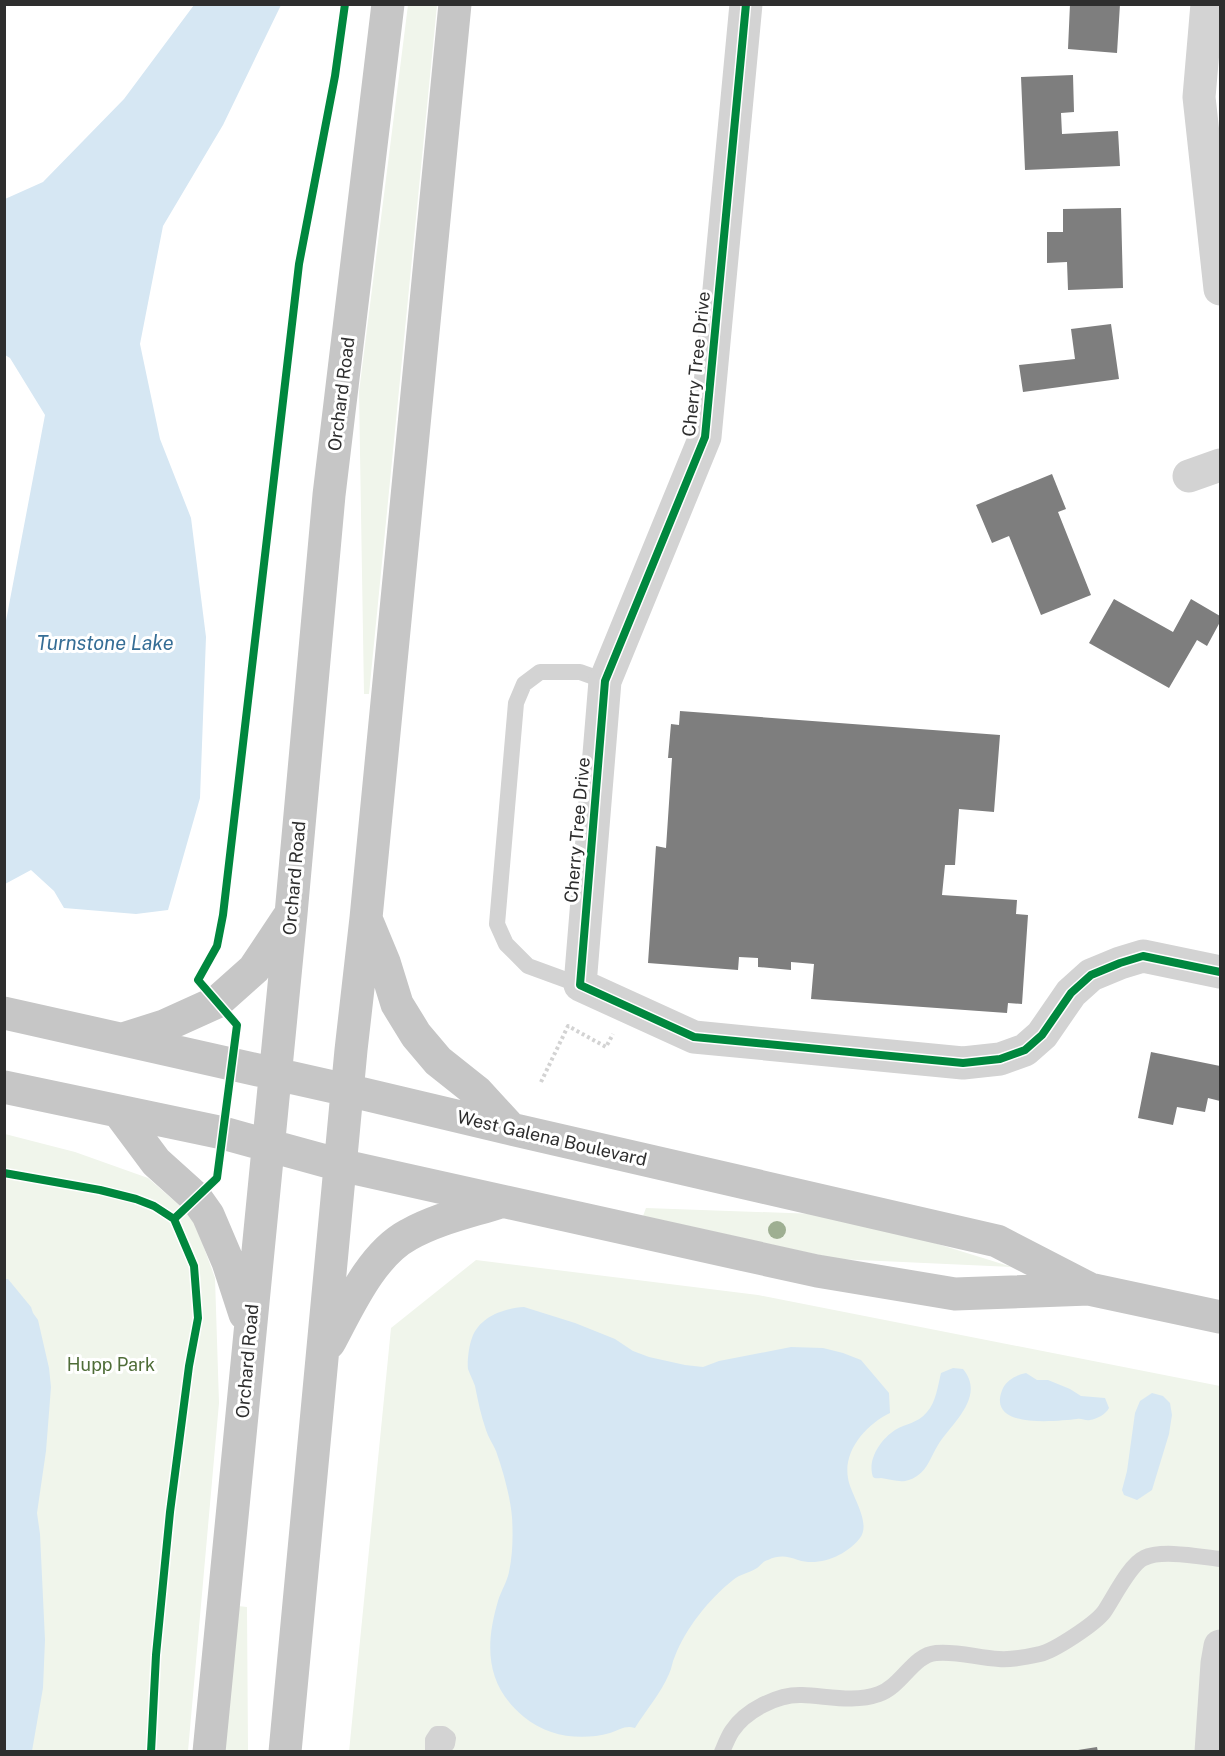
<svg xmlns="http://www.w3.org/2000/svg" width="1225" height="1756" font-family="'Public Sans',sans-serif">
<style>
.green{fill:#f0f5eb}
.water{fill:#d6e7f3}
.building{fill:#7e7e7e}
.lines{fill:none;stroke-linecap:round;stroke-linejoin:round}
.path{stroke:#d3d3d3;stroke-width:4;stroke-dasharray:3 3;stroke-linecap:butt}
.service{stroke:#d3d3d3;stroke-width:16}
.minor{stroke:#d3d3d3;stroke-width:33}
.primary{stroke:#c6c6c6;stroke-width:33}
.cycleway-casing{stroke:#fff;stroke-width:11}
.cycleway{stroke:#00873e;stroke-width:8}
.tree{fill:#9eaf92}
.labels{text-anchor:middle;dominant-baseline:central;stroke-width:6;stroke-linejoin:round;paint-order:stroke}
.street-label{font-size:18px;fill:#2e2e2e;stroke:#fff}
.park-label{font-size:18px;fill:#4f6d38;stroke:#fff}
.water-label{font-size:20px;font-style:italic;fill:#366e96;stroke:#fff}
</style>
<rect width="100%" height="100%" fill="#fff"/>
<!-- green -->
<path class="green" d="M408,5H437L369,694H364L359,392Z
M5,1134L75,1152L148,1178L193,1217L215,1278L219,1403L188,1751L5,1752Z
M646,1208L844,1215L1012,1267L837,1259L643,1216Z
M476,1260L758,1295L1220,1386V1751L349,1752L391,1328Z
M238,1606L247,1607L248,1751L225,1752Z"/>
<!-- water -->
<path class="water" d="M194,5H281L223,125L163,226L140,344L160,439L191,518L206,637L200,798L168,910L136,914L64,908L54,891L31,870L5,884V626L45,415L10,358L5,355V199L43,182L124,99Z
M5,1279H8L31,1307L33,1313L38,1320L49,1368L51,1387L46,1451L37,1513L40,1534L45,1640L43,1688L32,1751H5Z
M524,1307L575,1323L615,1339L633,1351L649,1357L685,1365L703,1367L719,1361L791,1347L823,1348L843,1353L861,1360L889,1393L890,1413C867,1424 843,1450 848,1478C850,1494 872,1522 860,1538C847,1555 820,1567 798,1560C787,1556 779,1555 768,1560C763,1561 761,1565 757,1568C749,1573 740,1574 733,1580C709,1599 686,1628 675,1656C672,1662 672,1668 669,1674C661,1693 646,1710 635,1728C625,1725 620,1730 610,1733C581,1741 548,1737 524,1717C485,1685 485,1645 498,1601C501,1591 507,1582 509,1572C513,1554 513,1534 512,1517C510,1495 503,1471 496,1451C493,1444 488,1437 486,1430C481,1416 478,1401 475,1386C473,1380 470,1375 468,1369C467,1362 469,1345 472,1338C479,1317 504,1308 524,1307Z
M953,1368L963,1369C986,1397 952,1423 938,1445C931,1456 928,1469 917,1476C904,1485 895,1480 881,1478C878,1478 875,1479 873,1477C867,1460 880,1440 895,1430C906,1423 917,1424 927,1412C936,1402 938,1385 941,1373Z
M1026,1373L1037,1380H1048L1070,1389L1081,1396L1105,1398L1109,1408C1106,1414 1097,1419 1090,1420C1086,1421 1081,1418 1077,1419C1057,1421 984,1430 1003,1388C1008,1379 1017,1375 1026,1373Z
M1152,1393L1163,1396L1170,1403L1172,1415L1169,1434L1152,1490L1137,1500L1124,1495L1122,1490L1127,1471L1135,1413L1140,1401Z"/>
<!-- building -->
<path class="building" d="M1070,4H1120L1117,53L1068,49Z
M1073,75L1074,112L1061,113L1062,134L1118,131L1120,166L1025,170L1021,77Z
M1121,208L1123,288L1068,290L1067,262L1047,263V232H1063V209Z
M1111,324L1119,379L1023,392L1019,365L1075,359L1071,329Z
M1052,474L1066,509L1058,512L1091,595L1041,615L1009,536L992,543L976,505Z
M1114,599L1173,632L1191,599L1220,616V622L1207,646L1197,640L1169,688L1089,643Z
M680,711L1000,735L994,812L959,809L955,865H945L942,895L1017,900L1016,914L1028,915L1022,1004L1008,1003L1007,1013L811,999L814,964L791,962V970L758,967V958L739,957L738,970L648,963L656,846L666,848L672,758H668L671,724L679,725Z
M1151,1052L1220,1066V1101L1208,1098L1205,1112L1177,1107L1173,1125L1138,1118Z
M1097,1747L1098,1752H1078V1750Z"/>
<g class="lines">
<!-- path -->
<path class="path" d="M541,1082L568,1026L606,1047L613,1034"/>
<!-- service -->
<path class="service" d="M580,985L528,966L506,944L497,924L516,703L524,684L540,672H580L605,681
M433,1752V1740L437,1734H443L448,1738L447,1744L437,1752
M722,1752C725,1745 728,1737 732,1731C746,1710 778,1694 802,1695C828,1696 854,1703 879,1694C902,1686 913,1655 936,1653C958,1651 978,1658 999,1659C1013,1660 1027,1657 1040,1654C1054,1651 1095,1624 1104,1612C1113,1599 1130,1564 1144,1558C1162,1549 1201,1557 1220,1559"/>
<!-- minor -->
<path class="minor" d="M746,4L705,437L605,681L580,985L694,1037L963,1063L1000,1059L1025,1050L1042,1035L1071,993L1091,975L1120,963L1143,956L1220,972
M1207,4L1199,97L1220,289
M1189,476L1220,465
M1211,1752L1217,1663L1220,1646"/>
<!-- primary -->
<path class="primary" d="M367,921L384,962L397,1004L416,1035L438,1061L477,1092L511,1129
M4,1013L347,1090L511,1129L997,1241L1088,1288
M123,1039L164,1026L217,1002L254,969L288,918
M4,1087L223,1133L340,1165L817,1271L955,1294L1089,1289L1220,1317
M118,1111L156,1162L196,1198L208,1215L228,1262L245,1314
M329,1343C348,1308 371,1255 408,1235C436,1219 469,1212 500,1202
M209,1752L291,914L329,495L388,4
M285,1752L351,1050L366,918L455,4"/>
<!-- cycleway casing -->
<g class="cycleway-casing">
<path id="cycleway" d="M746,4L705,437L605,681L580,985L694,1037L963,1063L1000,1059L1025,1050L1042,1035L1071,993L1091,975L1120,963L1143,956L1220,972
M4,1173L100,1190L136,1199L154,1206L174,1219L194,1266L198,1318L189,1366L170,1512L156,1655L151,1752
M174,1219L217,1178L237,1025L198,980L217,946L223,915L299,264L335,76L345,4"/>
</g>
<!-- cycleway -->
<use href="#cycleway" class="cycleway"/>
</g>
<!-- trees -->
<circle class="tree" cx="777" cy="1230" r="9"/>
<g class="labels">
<!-- street labels -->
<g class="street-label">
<text transform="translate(696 364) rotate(-84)">Cherry Tree Drive</text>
<text transform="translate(341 394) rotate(-83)">Orchard Road</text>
<text transform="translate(577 830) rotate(-85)">Cherry Tree Drive</text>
<text transform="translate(294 878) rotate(-85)">Orchard Road</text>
<text transform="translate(552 1138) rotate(13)">West Galena Boulevard</text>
<text transform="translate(247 1361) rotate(-85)">Orchard Road</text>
</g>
<!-- park labels -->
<g class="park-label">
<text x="111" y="1364">Hupp Park</text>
</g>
<!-- water labels -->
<g class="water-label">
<text x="105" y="643">Turnstone Lake</text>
</g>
</g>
<!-- border -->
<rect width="1225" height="1756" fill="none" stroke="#2e2e2e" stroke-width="12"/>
</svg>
